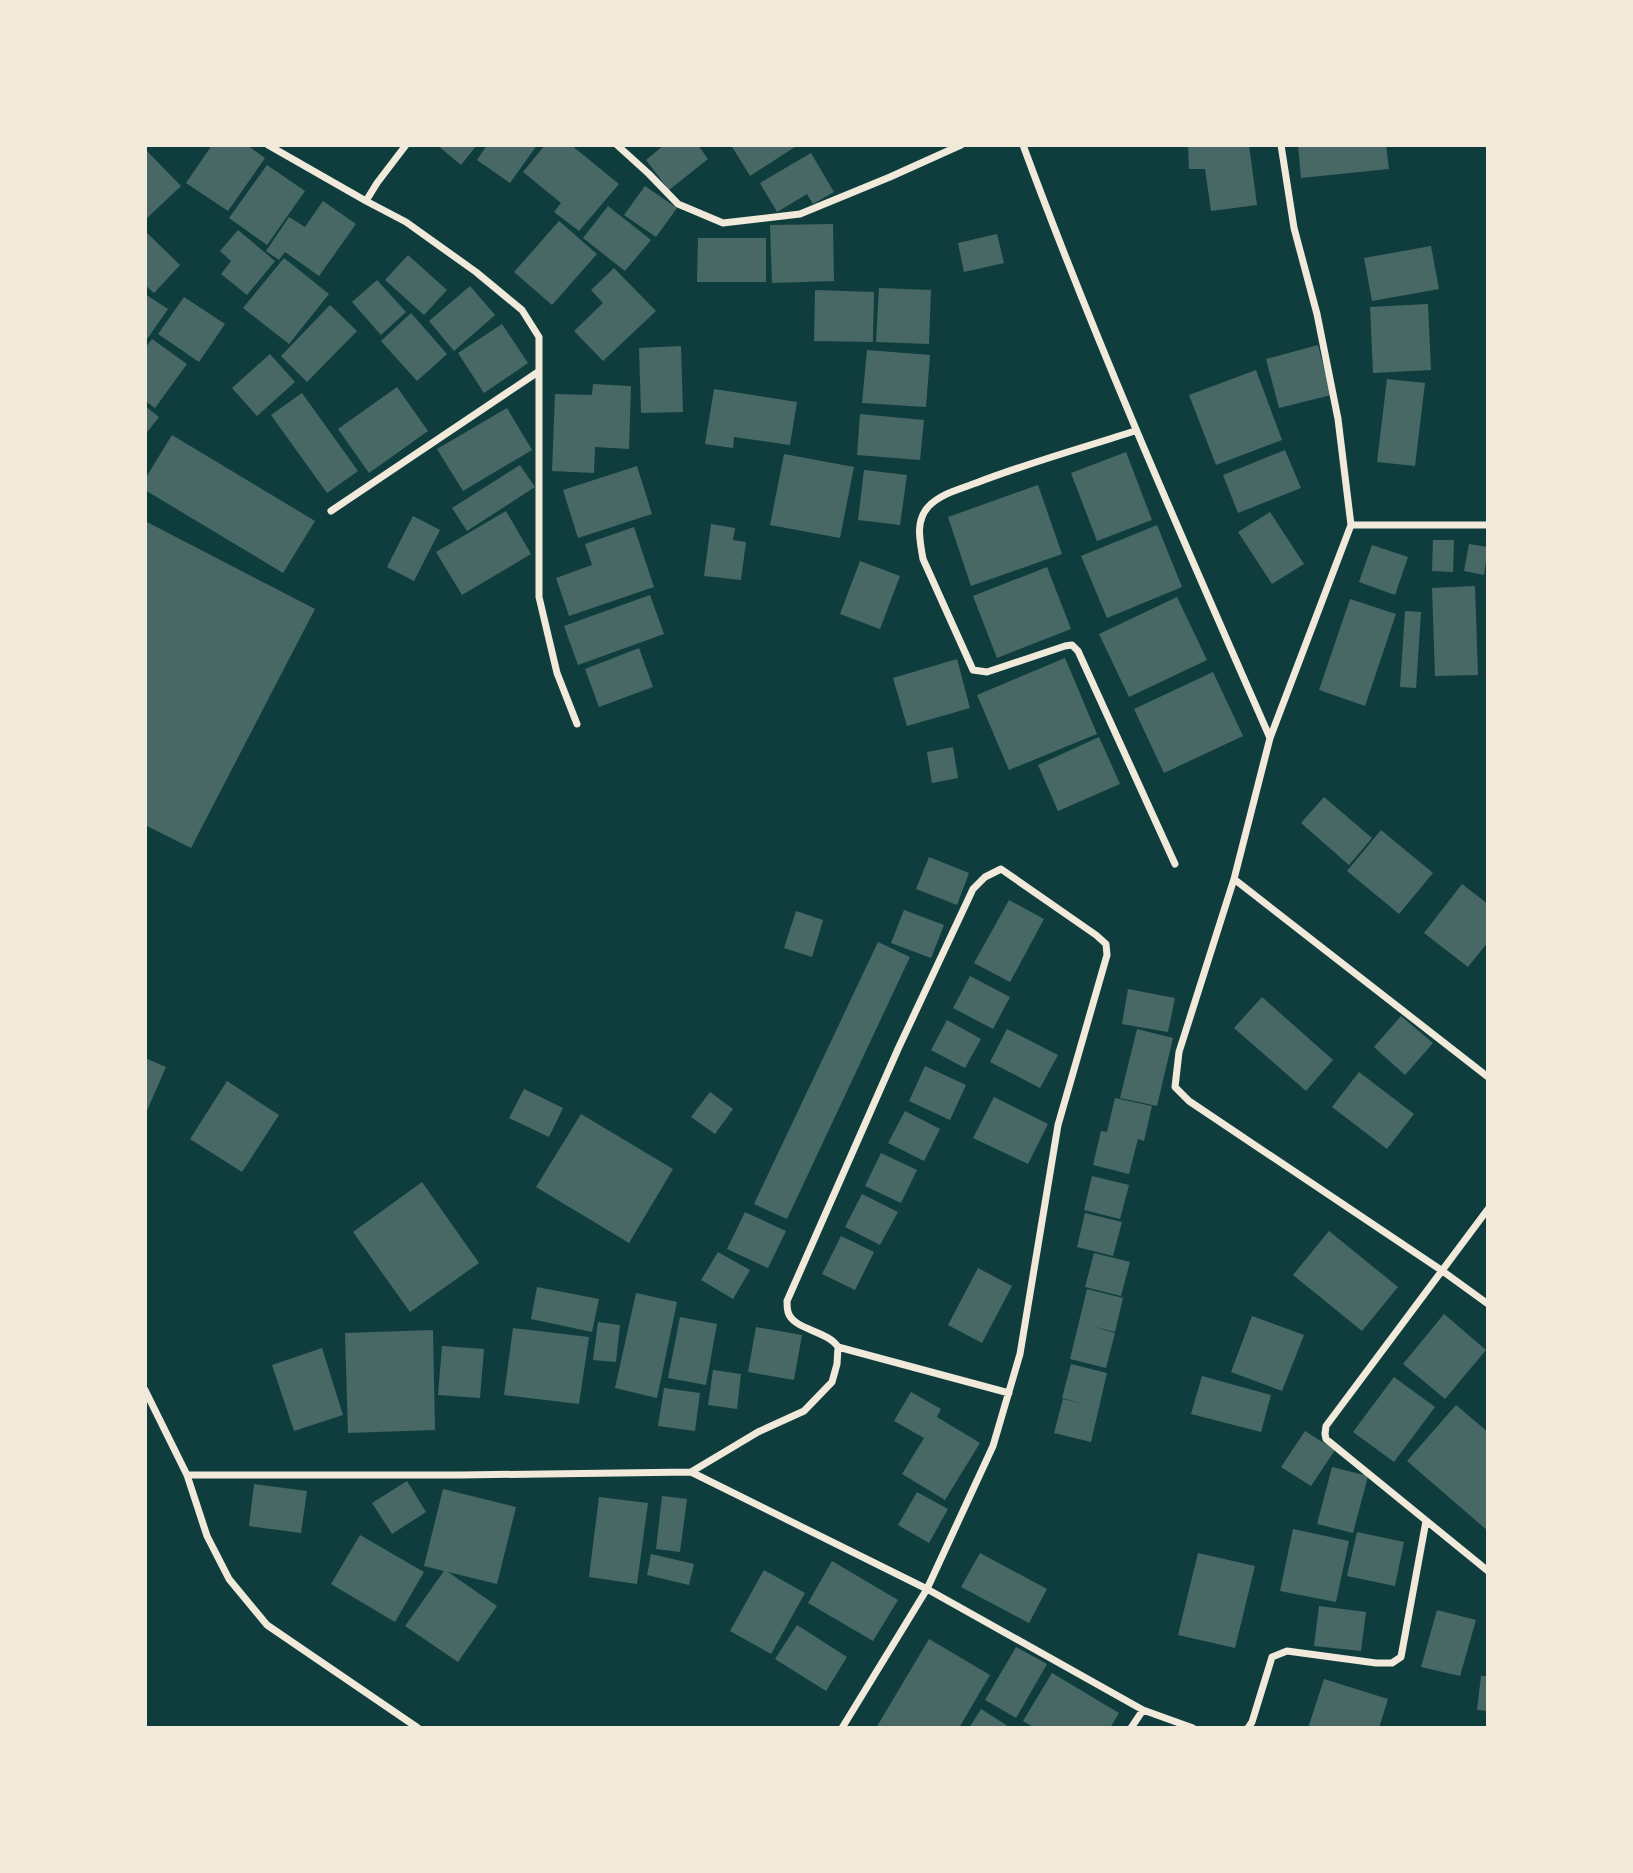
<svg xmlns="http://www.w3.org/2000/svg" width="1633" height="1873" font-family="'Noto Sans',sans-serif">
<style>
.building{fill:#486865}
.lines{fill:none;stroke-linecap:round;stroke-linejoin:round}
.minor{stroke:#f1e9da;stroke-width:7}
</style>
<rect width="100%" height="100%" fill="#0f3d3e"/>
<!-- building -->
<path class="building" d="M212,145H247L265,158L228,211L186,183Z
M437,145H477L461,165Z
M487,145H537L510,183L477,160Z
M545,145H571L619,184L579,231L554,212L561,203L523,172Z
M664,145H698L708,159L669,190L646,160Z
M731,145H798L750,176Z
M1188,145H1249L1257,205L1211,211L1205,169H1189Z
M1298,145H1386L1389,169L1301,178Z
M145,149L181,186L145,220Z
M811,153L834,192L813,204L807,194L777,212L760,183Z
M267,165L305,191L267,245L229,218Z
M645,186L677,208L656,237L624,215Z
M323,201L356,224L319,276L285,252L279,260L266,251L289,217L305,227Z
M608,206L651,240L625,271L583,238Z
M559,221L597,254L552,305L514,272Z
M833,224L834,281L772,283L770,225Z
M238,230L275,261L247,295L221,274L231,261L220,251Z
M145,231L180,265L154,293L145,285Z
M997,234L1004,263L964,272L958,243Z
M698,238H766V282H697Z
M1431,246L1439,289L1372,301L1364,258Z
M408,255L447,290L424,315L385,280Z
M284,258L329,294L289,344L243,308Z
M614,268L656,311L603,361L574,331L603,303L591,290Z
M377,280L406,312L381,335L352,302Z
M470,286L495,315L454,351L429,321Z
M879,288L931,290L929,344L876,342Z
M815,290L874,292L873,342L814,341Z
M145,294L168,309L145,342Z
M184,297L225,324L199,362L158,334Z
M1428,304L1431,370L1373,373L1370,307Z
M330,305L357,331L307,382L281,356Z
M411,313L447,354L417,381L381,341Z
M502,324L528,363L484,393L458,353Z
M152,339L187,364L155,408L145,401V348Z
M1318,345L1331,395L1279,408L1266,359Z
M681,346L683,412L641,413L639,348Z
M867,350L930,355L926,407L862,403Z
M270,354L295,382L257,416L232,388Z
M1256,370L1282,440L1216,465L1189,395Z
M1387,379L1425,383L1415,466L1377,462Z
M593,384L631,386L629,449L595,447L594,473L552,471L555,394L592,395Z
M397,387L428,431L369,473L338,429Z
M714,389L797,402L790,445L734,437L733,448L705,444Z
M302,393L358,471L327,493L271,415Z
M145,406L159,417L145,435Z
M507,408L532,450L463,491L437,449Z
M860,414L924,420L920,460L857,455Z
M172,435L315,521L283,573L145,490V479Z
M1285,450L1301,488L1238,513L1223,475Z
M1126,452L1152,520L1097,541L1071,473Z
M784,454L854,467L840,538L770,525Z
M520,465L535,487L467,531L452,508Z
M637,466L652,514L578,538L563,490Z
M864,470L907,475L900,525L858,520Z
M1038,485L1062,554L971,586L948,517Z
M506,511L531,554L462,595L436,552Z
M1270,512L1304,564L1272,584L1238,532Z
M413,516L440,530L414,581L387,567Z
M145,521L315,609L191,848L145,825Z
M711,524L735,528L733,540L746,542L741,580L704,576Z
M1157,525L1182,587L1107,618L1081,556Z
M634,527L654,587L569,616L556,578L592,565L585,544Z
M1433,540H1454L1453,572L1432,571Z
M1469,544L1488,547L1484,575L1464,571Z
M1372,545L1408,557L1395,595L1359,582Z
M860,561L900,576L880,629L840,614Z
M1047,567L1071,629L997,658L973,596Z
M1475,586L1478,675L1435,676L1432,588Z
M650,595L664,634L578,665L564,626Z
M1177,597L1207,660L1129,697L1099,634Z
M1350,599L1396,614L1365,706L1319,690Z
M1405,611L1421,612L1416,688L1400,687Z
M639,648L653,687L599,707L585,669Z
M1065,658L1097,734L1009,770L977,695Z
M957,659L970,708L907,726L893,678Z
M1213,672L1243,736L1164,773L1134,709Z
M1099,737L1120,784L1058,811L1038,765Z
M953,747L958,778L932,783L927,752Z
M1324,797L1372,838L1349,865L1301,823Z
M1381,830L1433,873L1399,914L1347,871Z
M929,857L969,873L957,905L916,889Z
M1462,884L1488,904V942L1468,967L1424,933Z
M1009,900L1044,919L1010,982L974,963Z
M904,910L944,925L931,958L891,943Z
M796,911L823,920L812,957L784,948Z
M878,942L910,957L787,1219L754,1204Z
M970,976L1010,997L993,1029L953,1008Z
M1128,989L1175,998L1168,1032L1122,1024Z
M1262,997L1333,1060L1306,1091L1234,1028Z
M1401,1016L1433,1043L1405,1075L1374,1047Z
M947,1020L981,1039L965,1068L931,1050Z
M1007,1029L1058,1055L1040,1088L990,1062Z
M1137,1029L1173,1038L1157,1106L1120,1098Z
M145,1058L166,1067L145,1115Z
M925,1066L966,1085L950,1120L909,1101Z
M1359,1072L1414,1114L1387,1149L1332,1107Z
M227,1081L279,1115L242,1172L190,1139Z
M524,1089L563,1108L549,1137L509,1118Z
M710,1092L733,1109L715,1134L691,1117Z
M994,1097L1048,1124L1028,1164L973,1138Z
M1115,1098L1152,1106L1144,1141L1138,1139L1129,1174L1093,1165L1101,1131L1107,1132Z
M905,1111L940,1129L924,1161L888,1143Z
M581,1114L673,1169L629,1243L536,1187Z
M881,1153L917,1170L901,1203L865,1186Z
M1092,1176L1129,1185L1120,1219L1084,1210Z
M422,1182L479,1263L410,1312L353,1232Z
M862,1194L898,1212L880,1245L845,1227Z
M745,1212L786,1231L768,1268L727,1249Z
M1085,1213L1122,1222L1113,1256L1077,1247Z
M1329,1231L1398,1287L1362,1331L1293,1275Z
M841,1236L874,1252L855,1290L822,1274Z
M718,1252L750,1270L733,1299L701,1280Z
M1094,1253L1130,1262L1121,1296L1085,1287Z
M978,1268L1012,1286L982,1343L948,1325Z
M537,1287L599,1299L592,1332L531,1319Z
M1087,1289L1123,1298L1115,1332L1091,1326L1115,1333L1106,1368L1070,1359Z
M636,1293L677,1302L657,1398L615,1388Z
M1444,1314L1486,1350L1445,1399L1403,1364Z
M1252,1316L1304,1335L1282,1391L1231,1372Z
M680,1317L717,1324L706,1385L668,1378Z
M598,1322L620,1325L616,1362L593,1360Z
M756,1327L802,1335L794,1380L748,1372Z
M513,1328L589,1337L579,1404L504,1395Z
M433,1330L435,1430L348,1433L345,1333Z
M442,1346L484,1349L480,1398L438,1395Z
M322,1348L343,1415L294,1431L272,1365Z
M1071,1364L1107,1373L1091,1442L1054,1433L1063,1399L1085,1404L1062,1398Z
M713,1370L741,1374L737,1409L708,1405Z
M1202,1376L1271,1395L1261,1432L1191,1414Z
M1394,1377L1435,1407L1394,1462L1353,1432Z
M664,1388L700,1393L695,1431L658,1426Z
M911,1392L941,1409L937,1417L980,1443L945,1500L902,1474L924,1438L894,1421Z
M1456,1405L1488,1432V1531L1407,1461Z
M1305,1431L1335,1450L1311,1486L1281,1467Z
M1332,1467L1368,1476L1353,1533L1317,1524Z
M407,1481L426,1512L392,1534L372,1503Z
M254,1484L307,1491L301,1533L249,1526Z
M443,1489L516,1507L497,1584L448,1572L497,1606L458,1662L405,1626L444,1571L424,1566Z
M917,1492L948,1509L929,1543L898,1525Z
M662,1496L687,1499L680,1552L656,1549Z
M599,1497L648,1503L637,1584L589,1577Z
M1293,1529L1349,1541L1336,1602L1280,1591Z
M1357,1532L1404,1542L1395,1586L1347,1576Z
M360,1535L424,1572L395,1622L331,1584Z
M980,1553L1047,1589L1029,1623L961,1587Z
M1198,1553L1255,1566L1235,1648L1178,1635Z
M651,1554L694,1564L689,1585L647,1575Z
M832,1561L898,1600L873,1641L808,1603Z
M764,1570L805,1593L771,1654L730,1631Z
M1319,1606L1366,1612L1361,1651L1314,1646Z
M1437,1610L1476,1620L1460,1676L1421,1667Z
M797,1625L847,1657L826,1691L775,1659Z
M929,1639L990,1675L959,1728H876Z
M1016,1647L1047,1664L1016,1718L985,1700Z
M1052,1673L1119,1713L1110,1728H1035L1023,1721Z
M1481,1676H1488V1711L1477,1710Z
M1324,1679L1388,1699L1379,1728H1308Z
M981,1709L1011,1728H969Z"/>
<g class="lines">
<!-- minor -->
<path class="minor" d="M268,145L366,201L406,222L476,272L522,310L539,337V597L557,673L577,724
M617,145L649,174L678,204L723,223L800,214L890,177L961,145
M1023,145C1097,346 1184,542 1270,738
M1281,145L1294,228L1317,314L1338,419L1351,525L1270,738L1234,879L1179,1052L1175,1087L1189,1101L1441,1270L1488,1304
M366,201L377,183L406,145
M1135,431C1082,448 1028,463 976,483C960,489 940,494 928,507C915,522 920,541 923,559L973,670L987,672L1065,646L1072,645L1078,651L1175,864
M331,511L538,372
M1351,525H1488
M1234,879L1488,1077
M1488,1209L1326,1426L1325,1434L1326,1439L1488,1571
M145,1390L187,1475L207,1536L229,1579L267,1625L418,1728
M691,1472L927,1589L1143,1710L1193,1728
M187,1475H461L691,1472L758,1432L804,1411L832,1382L837,1364L838,1347
M842,1728L927,1589L993,1446L1020,1354L1058,1125L1107,955L1106,944L1096,935L1001,869L985,877L973,889L898,1049L787,1301C787,1304 787,1308 788,1312C793,1330 827,1330 838,1347L1009,1393
M1131,1728L1143,1710
M1248,1728L1252,1722L1272,1657L1287,1651L1376,1663H1392L1401,1657L1426,1521"/>
</g>
<!-- border -->
<rect width="1633" height="1873" fill="none" stroke="#f1e9da" stroke-width="294"/>
</svg>
